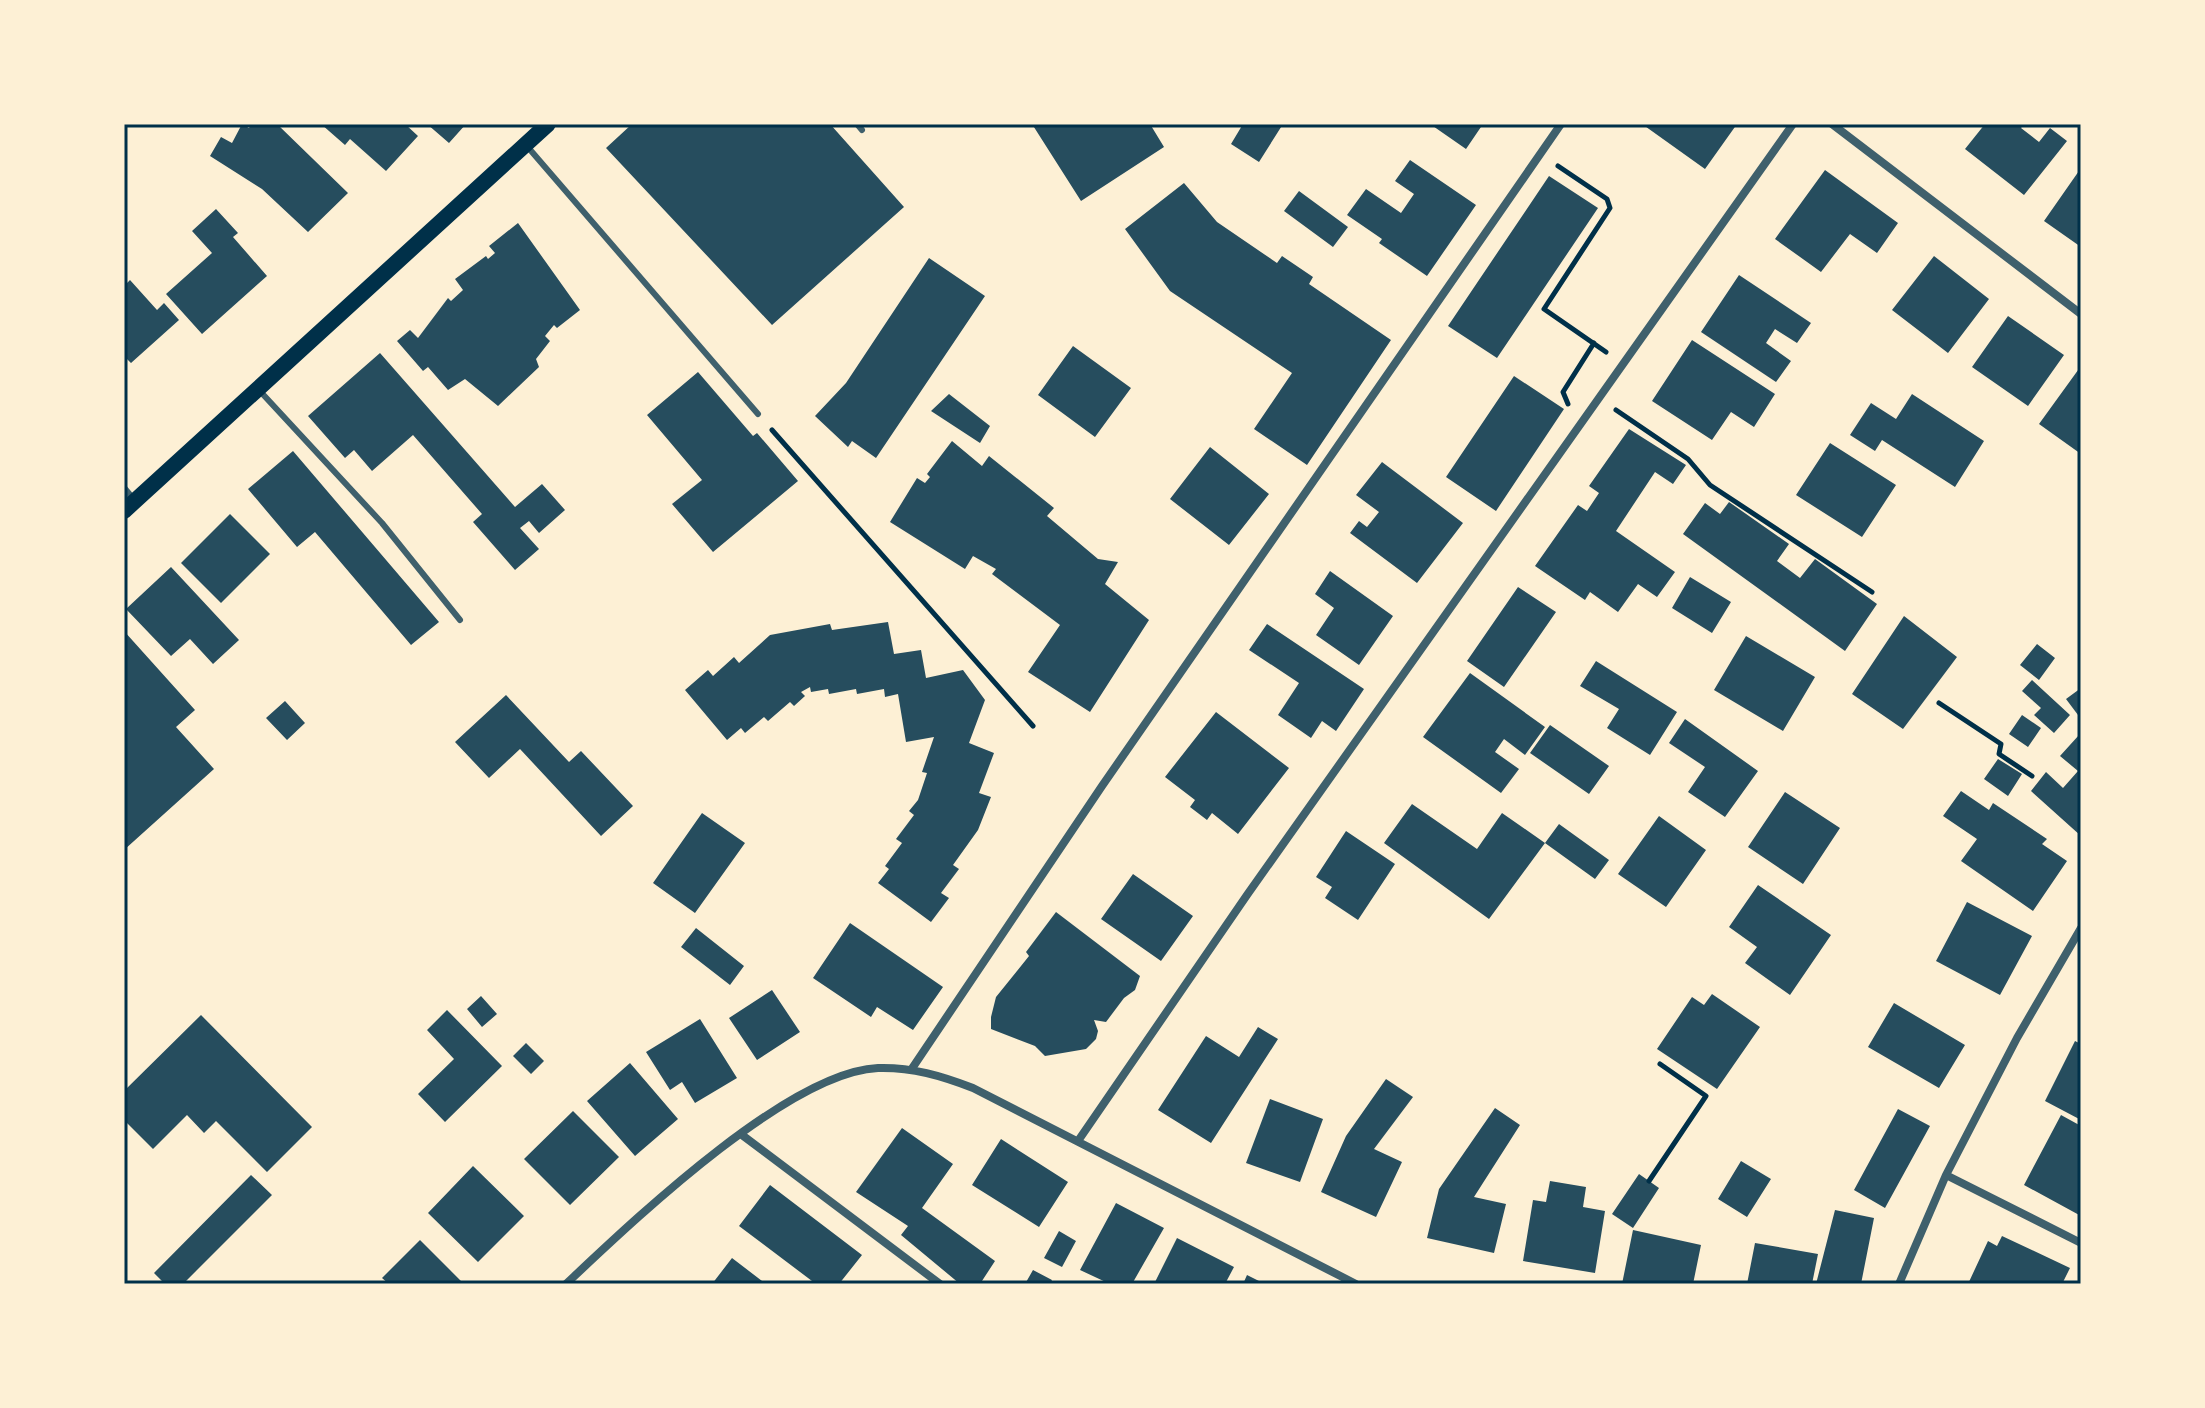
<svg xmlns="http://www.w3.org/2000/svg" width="2205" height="1408" font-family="'Varela Round',sans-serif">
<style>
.building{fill:#264d5e}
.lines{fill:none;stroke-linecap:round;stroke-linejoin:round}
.path{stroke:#003049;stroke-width:5}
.service{stroke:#3f606c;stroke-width:6}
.minor{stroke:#3f606c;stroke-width:8}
.secondary{stroke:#003049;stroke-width:16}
.neatline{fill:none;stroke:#003049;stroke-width:3}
</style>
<rect width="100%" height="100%" fill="#fdf0d5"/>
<!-- building -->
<path class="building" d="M242,124L249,128L251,124H277L348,193L308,232L262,189L210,156L221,137L232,143Z
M321,124H405L418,136L386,171L350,139L345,145Z
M427,124H466L449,143Z
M632,124H830L904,207L772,325L606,148Z
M1032,124H1150L1164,147L1081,201Z
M1243,124H1283L1259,162L1231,144Z
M1430,124H1483L1466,149Z
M1642,124H1737L1705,169Z
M1985,124H2024L2021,128L2039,142L2050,128L2067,141L2024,195L1965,149Z
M1410,160L1476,205L1427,276L1379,243L1382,239L1347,215L1366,189L1401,213L1414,194L1395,181Z
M2081,168V247L2044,221Z
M1825,170L1898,223L1877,253L1850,234L1821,272L1775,239Z
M1549,176L1598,208L1497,358L1448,326Z
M1184,183L1217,222L1277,263L1282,256L1313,277L1309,284L1391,340L1307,465L1254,429L1292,373L1170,291L1125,229Z
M1299,191L1348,227L1333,247L1284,211Z
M216,209L238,233L233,237L267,276L202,334L166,294L212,253L192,231Z
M518,223L580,310L557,328L554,325L545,336L550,341L536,359L539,367L498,406L465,379L448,390L428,367L423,371L397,341L410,330L418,338L448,298L451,301L463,290L455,279L486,256L488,259L495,253L489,246Z
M1934,256L1989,299L1948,353L1892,310Z
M929,258L985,296L876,458L852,441L848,447L815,416L846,383Z
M1739,275L1811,323L1797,343L1775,329L1766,343L1791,361L1776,382L1701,332Z
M130,280L157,310L164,303L179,320L131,363L124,356V286Z
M2008,316L2064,355L2028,406L1972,367Z
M1692,340L1775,394L1754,427L1731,412L1712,440L1652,401Z
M1073,346L1131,388L1095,437L1038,395Z
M380,353L515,507L542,484L565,510L539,533L529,521L520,528L539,549L515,570L473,522L482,514L413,435L372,471L354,450L345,458L308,416Z
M2081,366V454L2039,424Z
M698,372L753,436L757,433L798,481L713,552L672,504L702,480L647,415Z
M1514,376L1564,409L1496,511L1446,477Z
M949,394L990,426L980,443L931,411Z
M1912,394L1984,441L1955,487L1882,440L1875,451L1850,435L1871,403L1896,419Z
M1629,429L1686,465L1673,484L1655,472L1616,531L1675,572L1657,597L1638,584L1618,612L1590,592L1585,600L1535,566L1578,505L1587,511L1599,493L1589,486Z
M952,441L982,466L989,456L1054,508L1047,516L1098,559L1118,562L1105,584L1149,620L1090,712L1028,672L1060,625L992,574L996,569L973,556L965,569L890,522L917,478L925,483L930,477L927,474Z
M1830,443L1896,485L1862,537L1796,495Z
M1210,447L1269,494L1229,545L1170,499Z
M293,451L439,622L411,645L315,532L297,547L248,489Z
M1382,462L1463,523L1417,583L1350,533L1359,521L1367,527L1379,512L1356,495Z
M1729,502L1789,544L1777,561L1800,578L1815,559L1877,604L1845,651L1683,534L1705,503L1720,514Z
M230,514L270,554L221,603L181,563Z
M171,567L239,640L213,664L190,639L171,656L126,609Z
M1330,571L1393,616L1359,665L1316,635L1334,608L1315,594Z
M1690,577L1731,602L1712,633L1672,608Z
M1518,587L1556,612L1504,687L1467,661Z
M1904,616L1957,657L1903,729L1852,694Z
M888,622L894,654L921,650L926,678L963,670L985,700L969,743L994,753L979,793L991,797L978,830L953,865L959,869L941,893L949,898L931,922L878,883L889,869L885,866L902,843L896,839L914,815L909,811L918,800L927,773L922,772L934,737L906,742L898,694L885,697L884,689L857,694L856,689L829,694L828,689L811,692L810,687L801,692L805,696L794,706L790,702L768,721L764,717L745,733L741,728L727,740L685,690L708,670L713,676L734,657L739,663L770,635L830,624L832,630Z
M1267,624L1364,689L1336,731L1322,721L1311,738L1278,715L1299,683L1249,650Z
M124,631L195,710L176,727L214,769L124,850Z
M1746,636L1815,677L1783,731L1714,690Z
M2037,644L2055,658L2039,680L2020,665Z
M1596,661L1677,712L1650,755L1607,728L1619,709L1580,686Z
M1470,673L1545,727L1525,755L1504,739L1495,752L1519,769L1501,793L1423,737Z
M2032,680L2070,715L2054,733L2034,715L2041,708L2022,691Z
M2081,688V719L2066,699Z
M506,695L569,762L581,751L633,806L601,836L520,749L489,778L455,742Z
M285,701L305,723L287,740L266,718Z
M1216,712L1289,768L1238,834L1212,813L1207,820L1190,807L1195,800L1165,777Z
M2022,715L2041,728L2028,747L2009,734Z
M1685,719L1758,771L1725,817L1688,792L1705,767L1669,743Z
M1550,725L1609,766L1589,794L1530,753Z
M2079,735L2081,737V836L2031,791L2046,772L2063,788L2078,771L2060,756Z
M1998,759L2022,774L2008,796L1984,779Z
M1961,791L1989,810L1993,803L2047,839L2042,844L2067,861L2033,911L1961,861L1977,839L1943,816Z
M1785,792L1840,828L1803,884L1748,847Z
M1412,804L1477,849L1502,813L1545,843L1489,919L1384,843Z
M702,813L745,843L695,913L653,883Z
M1659,816L1706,850L1666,907L1618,874Z
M1559,824L1609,860L1595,879L1545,843Z
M1346,831L1395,864L1358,920L1325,898L1332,887L1316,877Z
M1133,874L1193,916L1161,961L1101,919Z
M1758,885L1831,935L1790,995L1745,963L1757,947L1729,927Z
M1967,902L2032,936L2000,995L1936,961Z
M1056,912L1140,976L1135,990L1124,998L1106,1022L1094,1020L1098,1031L1096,1039L1086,1049L1045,1056L1035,1046L991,1029V1017L996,997L1029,956L1026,952Z
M850,923L943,987L913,1030L877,1007L871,1017L813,978Z
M696,928L744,966L730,985L681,947Z
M772,990L800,1032L757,1060L729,1018Z
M1712,994L1760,1027L1717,1089L1657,1049L1692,997L1704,1005Z
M481,996L497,1014L482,1027L467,1009Z
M1894,1003L1965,1045L1939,1088L1868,1047Z
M447,1010L502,1066L445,1122L418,1094L454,1059L427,1030Z
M201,1015L312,1127L267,1172L216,1121L204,1133L187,1115L153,1149L124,1120V1091Z
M700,1019L737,1078L695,1103L682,1082L670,1090L646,1052Z
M1258,1027L1278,1039L1211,1143L1158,1110L1206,1036L1239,1057Z
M2075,1041L2081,1044V1120L2045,1101Z
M526,1043L544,1061L531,1074L513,1056Z
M630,1063L678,1119L635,1156L587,1101Z
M1386,1079L1413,1097L1374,1149L1402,1162L1376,1217L1321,1192L1346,1136Z
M1270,1099L1323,1119L1300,1182L1246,1163Z
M1495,1108L1520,1125L1474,1197L1506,1204L1494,1253L1427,1238L1439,1189Z
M1898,1109L1930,1126L1885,1208L1854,1190Z
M573,1111L619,1157L570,1205L524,1159Z
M2061,1115L2081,1126V1216L2024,1185Z
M902,1128L953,1164L922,1208L995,1261L980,1284H960L901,1235L908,1226L856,1192Z
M1001,1139L1068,1182L1039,1227L972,1185Z
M1741,1161L1771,1179L1747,1217L1718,1199Z
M473,1166L524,1216L478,1262L428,1213Z
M1639,1174L1659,1188L1633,1228L1612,1214Z
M251,1175L272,1195L183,1284H165L154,1273Z
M1550,1181L1586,1187L1583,1207L1605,1211L1595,1273L1523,1261L1533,1200L1546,1202Z
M770,1185L862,1255L839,1284H816L739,1226Z
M1116,1203L1164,1228L1132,1284H1110L1080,1270Z
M1835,1210L1874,1218L1861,1284H1816Z
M1633,1230L1701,1245L1693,1284H1622Z
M1059,1231L1076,1241L1062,1267L1044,1258Z
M2002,1236L2070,1268L2062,1284H1968L1988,1241L1997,1246Z
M1177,1238L1234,1267L1225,1284H1154Z
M420,1240L464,1284H389L382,1278Z
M1755,1243L1818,1254L1812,1284H1747Z
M732,1258L766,1284H712Z
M1033,1270L1052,1280L1050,1284H1025Z
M1247,1275L1265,1284H1243Z"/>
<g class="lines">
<!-- path -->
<path class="path" d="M1558,166L1607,199L1610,208L1544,309L1606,352
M1568,404L1563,392L1594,343
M1616,410L1688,459L1710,485L1872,592
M772,430L1033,726
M1939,703L2001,744L1999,754L2032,776
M1649,1181L1706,1096L1660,1064"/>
<!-- service -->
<path class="service" d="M857,124L862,130
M526,145L758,414
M258,389L382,523L460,620"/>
<!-- minor -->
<path class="minor" d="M1832,124L2081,314
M124,489L134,501
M911,1070L1102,786L1561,124
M742,1135L940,1284
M1078,1141L1247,895L1793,124
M1946,1175L2081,1243
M566,1284C632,1222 788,1072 878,1068C912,1067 942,1076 973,1088L1356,1284
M1899,1284L1946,1175L2017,1038L2081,928"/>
<!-- secondary -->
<path class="secondary" d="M124,511L548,124"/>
</g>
<!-- border -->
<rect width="2205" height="1408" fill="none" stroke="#fdf0d5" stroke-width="252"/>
<rect x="126" y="126" width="1953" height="1156" class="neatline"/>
</svg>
